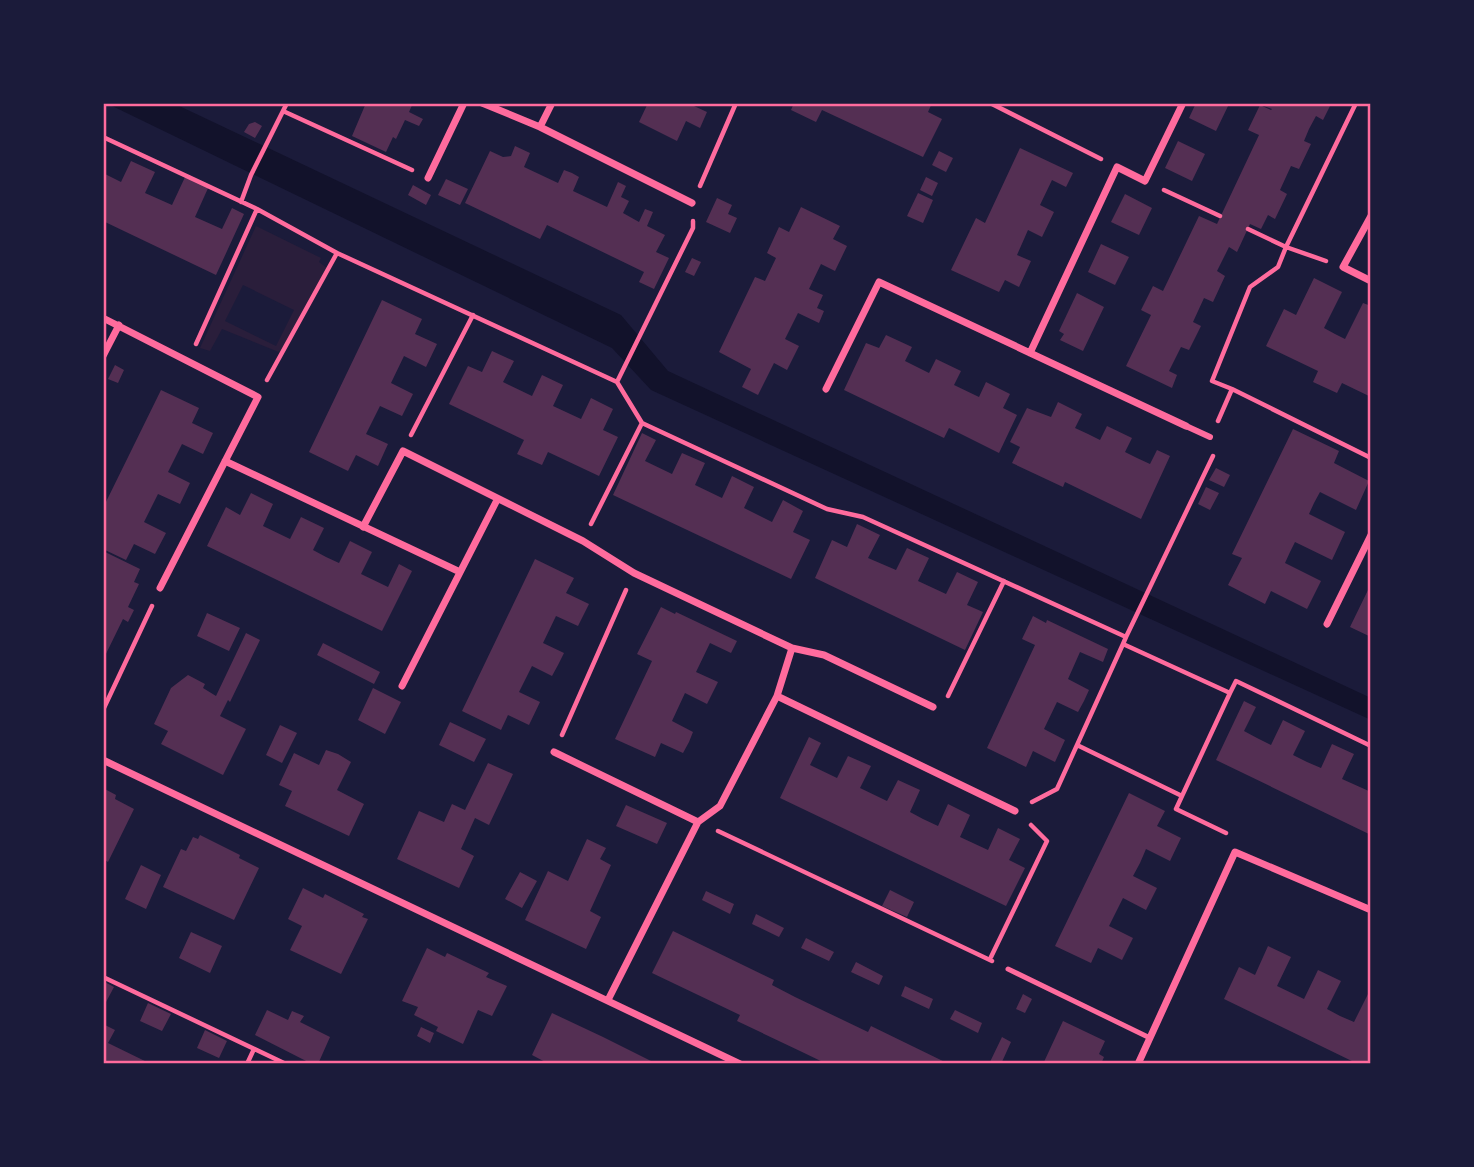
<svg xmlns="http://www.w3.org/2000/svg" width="1474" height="1167" font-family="Jost,sans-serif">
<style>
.green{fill:#2a1e3b;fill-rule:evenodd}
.water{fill:#12122b}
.building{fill:#542f53}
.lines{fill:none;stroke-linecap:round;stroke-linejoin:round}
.path{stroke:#ff6b9d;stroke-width:4.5}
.service{stroke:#ff6b9d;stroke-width:5}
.pedestrian{stroke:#ff6b9d;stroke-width:6}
.minor{stroke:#ff6b9d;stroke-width:7}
.neatline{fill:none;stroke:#ff6b9d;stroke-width:2.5}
</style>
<rect width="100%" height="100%" fill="#1b1b3a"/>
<!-- green -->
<path class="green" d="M256,226L321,258L319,262L328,269L281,353L222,329L210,351L200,348ZM243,285L294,310L276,346L225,321Z"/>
<!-- water -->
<path class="water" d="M106,103H173L621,315L668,371L1371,698V720L651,390L612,348Z"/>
<!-- building -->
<path class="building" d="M366,103H413L409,112L423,119L419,126L405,120L396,139L393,137L386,152L352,136Z
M648,103H695L694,106L707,112L700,128L686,121L677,141L639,122Z
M794,103H932L928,112L942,119L923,157L822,110L816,122L791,110Z
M1196,103L1229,104L1216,131L1189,118Z
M1265,103H1325L1330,106L1323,120L1316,116L1309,129L1304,141L1311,144L1299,169L1291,166L1280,190L1287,194L1275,219L1268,215L1261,229L1250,224L1237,252L1229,247L1217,271L1225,276L1213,302L1204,298L1193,322L1201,326L1189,350L1181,347L1169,371L1177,375L1172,388L1126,366L1151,315L1141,310L1153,286L1163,291L1199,216L1217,224L1259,135L1248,130L1260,105L1271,110L1272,109L1264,106Z
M255,122L262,126L255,138L244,132L249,124Z
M1178,141L1205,154L1192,181L1165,168Z
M515,146L530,153L524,167L558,183L564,170L572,173L579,177L573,191L607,207L618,182L626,186L621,197L629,201L623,213L639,222L645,209L653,212L647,226L665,235L656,252L669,258L654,289L639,282L644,272L547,225L540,239L465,203L490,151L503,157L511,156Z
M1020,148L1073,173L1066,187L1052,180L1040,205L1054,212L1042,237L1028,230L1017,255L1031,261L1019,287L1005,280L999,292L951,270L976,218L985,223Z
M939,151L953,158L946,172L932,165Z
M131,161L155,172L145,193L172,205L186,175L209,186L195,217L222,229L232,208L244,214L216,275L103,221V173L121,182Z
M926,177L938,183L932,196L920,190Z
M446,179L468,189L460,205L438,195Z
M413,185L431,195L426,205L408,195Z
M918,193L933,200L923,223L907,216Z
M1125,194L1152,208L1139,235L1111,222Z
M717,198L732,205L728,214L737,218L730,233L706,222Z
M801,207L840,226L833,239L847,246L835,271L821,264L809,289L823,295L817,308L824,311L819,323L798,313L785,339L799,346L787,370L774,363L758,395L742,387L751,369L719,352L755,277L765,281L776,258L767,253L779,227L789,232Z
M1101,244L1129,257L1115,285L1088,272Z
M692,258L701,262L694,276L685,272Z
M1314,278L1342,292L1324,328L1335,334L1345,339L1363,303L1371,306V397L1342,383L1337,393L1313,382L1318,371L1266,346L1284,309L1296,315Z
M1077,293L1104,307L1083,351L1060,340L1064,334L1059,331Z
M382,300L422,319L415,334L437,344L426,367L404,356L391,383L413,394L402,416L380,406L366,434L388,444L378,466L356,455L348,471L309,452Z
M886,335L912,347L905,361L929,373L936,359L961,371L954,385L979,397L986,382L1010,394L1003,408L1017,415L999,453L949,428L944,438L844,390L866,343L879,348Z
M492,351L514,361L503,382L532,396L542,375L563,385L553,406L581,419L591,398L613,409L603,430L618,437L599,476L548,452L542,465L517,454L524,440L449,404L468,366L482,372Z
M115,365L124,370L118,383L108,379Z
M161,390L199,408L192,423L213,433L203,454L182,444L168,472L190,483L180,504L158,494L144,522L166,533L155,554L134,544L126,560L103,549V508Z
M1058,402L1082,414L1075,428L1088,434L1100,440L1107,426L1132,438L1125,452L1137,458L1150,464L1157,450L1170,456L1141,519L1065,482L1063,487L1012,463L1020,447L1010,442L1027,408L1051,417Z
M1293,429L1339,451L1334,463L1369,481L1356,510L1320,492L1314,503L1309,514L1345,532L1332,560L1295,542L1290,552L1285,563L1321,581L1307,609L1271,591L1265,604L1228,585L1242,558L1232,554Z
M642,433L656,440L645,461L672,474L682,453L705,463L695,485L722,498L732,476L754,487L744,508L772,522L783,500L803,511L793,532L810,540L791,579L613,495Z
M1216,468L1230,475L1224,487L1209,480Z
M1206,487L1219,493L1210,510L1198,504Z
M251,493L273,504L263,526L290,539L301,517L324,528L313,550L326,557L339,563L350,541L372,552L361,574L388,587L399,564L412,571L382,631L207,546L226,507L240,515Z
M857,524L880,535L868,558L896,570L907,548L929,558L918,581L946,594L957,572L978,582L967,605L983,612L965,650L815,578L832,540L847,547Z
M103,551L140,569L134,582L139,584L128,607L134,610L128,622L123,619L103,660Z
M535,559L574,578L566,593L589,604L578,626L556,616L543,643L564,653L558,665L552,676L532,666L519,692L540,702L529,725L508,715L501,730L462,711Z
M1368,590L1371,592V637L1350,627Z
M661,607L675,614L676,612L737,641L731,653L710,643L696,672L718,682L707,704L685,693L672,721L693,732L689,742L683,753L661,743L655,757L615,739L652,661L637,654Z
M207,613L240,628L229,651L197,636Z
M1033,616L1046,623L1047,620L1108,649L1103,662L1080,652L1068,679L1089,690L1084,701L1078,712L1057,702L1044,729L1065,740L1055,762L1033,751L1026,767L987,748L1035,645L1022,639Z
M246,633L260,640L230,702L228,700L220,716L246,729L223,775L161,744L168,731L154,724L171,688L188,675L205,684L203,688L216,696Z
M323,643L380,672L374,684L317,655Z
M373,688L401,702L385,734L358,720Z
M1244,701L1256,707L1244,731L1257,738L1271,745L1283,720L1305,731L1293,755L1307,762L1321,768L1332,744L1354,754L1342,779L1371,792V835L1216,760Z
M450,722L486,739L474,762L439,745Z
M280,725L297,733L282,763L266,755Z
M809,737L821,743L810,765L837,778L848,756L871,766L860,788L887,801L898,780L920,790L910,812L923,819L938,826L948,804L970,815L960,837L988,850L998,828L1020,839L1009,860L1025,868L1006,906L780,798Z
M326,750L338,754L351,762L337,790L364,804L349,836L285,806L292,791L279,785L294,753L319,765Z
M488,763L513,774L489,825L475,818L461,849L474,856L459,888L397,859L419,811L444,822L452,804L465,810Z
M103,788L116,795L115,799L134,809L108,862L103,859Z
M1129,793L1165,811L1157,826L1181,838L1170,861L1146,849L1140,863L1133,876L1157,888L1146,910L1123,898L1109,926L1133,938L1122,960L1098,948L1091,963L1055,946Z
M626,805L667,823L657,844L616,826Z
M200,835L240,855L239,858L259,868L234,920L163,887L181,849L186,851L193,837L198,839Z
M587,839L606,848L600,859L611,865L590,911L601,917L586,949L525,920L548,871L568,881Z
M141,865L161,875L146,909L125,899Z
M520,872L537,881L522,908L505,899Z
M303,888L323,898L325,894L364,914L362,917L368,919L341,974L290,950L302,926L288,919Z
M890,890L914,902L907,917L882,906Z
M706,891L734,904L730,914L702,900Z
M756,914L784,928L779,937L752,924Z
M673,931L774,980L772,985L795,997L868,1032L871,1026L949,1064H827L800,1051L737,1021L740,1015L652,973Z
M191,932L222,946L210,973L179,958Z
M806,938L834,952L829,961L801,948Z
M1268,946L1291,957L1277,986L1304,999L1318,970L1341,981L1327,1009L1340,1016L1354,1022L1368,994L1371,995V1064H1358L1224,999L1239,967L1255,975Z
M427,948L445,957L447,953L489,973L486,977L507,986L492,1016L478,1010L463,1044L436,1031L438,1027L414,1015L418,1007L402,1001Z
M856,962L883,976L879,985L851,972Z
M103,981L114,987L105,1004L103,1003Z
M905,986L933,999L929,1009L901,996Z
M1023,994L1032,999L1025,1013L1016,1009Z
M148,1003L171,1014L162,1031L140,1021Z
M267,1010L288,1020L292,1011L304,1016L300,1022L330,1037L318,1064H312L255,1035Z
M955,1010L982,1023L978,1033L950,1019Z
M552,1013L603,1037L657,1064H549L532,1055Z
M1063,1021L1105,1041L1099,1054L1104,1057L1101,1064H1043Z
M103,1024L115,1030L108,1043L151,1064H103Z
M421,1027L434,1033L430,1043L417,1036Z
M205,1030L227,1041L219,1058L197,1048Z
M1002,1037L1011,1042L1001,1064H989Z"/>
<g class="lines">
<!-- path -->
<path class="path" d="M990,103L1101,159
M283,111L412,170
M103,137L257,209L337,253L617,382L642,423L827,509L863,517L1126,637L1123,644L1230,693L1236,681L1371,746
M700,186L736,103
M1164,190L1220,216
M241,202L251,175L287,103
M1248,229L1286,247L1356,103
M196,344L257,209
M267,380L337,253
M617,382L693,228V221
M1232,389L1371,458
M1218,421L1232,389L1212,381L1250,287L1278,267L1286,247L1326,261
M411,435L473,315
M591,524L642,423
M1126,637L1213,456
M948,696L1004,581
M103,710L152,606
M562,735L626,590
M1077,745L1182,796L1230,693
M1182,796L1176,809L1226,833
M1032,802L1057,789L1123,644
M718,831L992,961
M991,957L1047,841L1031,825
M103,977L286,1064
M247,1064L254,1049"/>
<!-- service -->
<path class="service" d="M1008,969L1150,1038"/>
<!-- pedestrian -->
<path class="pedestrian" d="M1186,426L1210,437"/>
<!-- minor -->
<path class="minor" d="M482,103L540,127L692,203
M540,127L552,103
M428,178L464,103
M1371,216L1343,267L1371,281
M103,318L258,397L160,588
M1030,353L1117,167L1145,181L1183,103
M103,356L119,325
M826,389L879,282L1186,426
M225,461L460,572
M363,527L403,451L583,541L634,573L792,648
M1327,624L1371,535
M402,686L497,500
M777,696L1015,811
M554,752L698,822
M103,760L740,1064
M608,1000L698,822L720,806L777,696L792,648L824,655L933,707
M1138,1064L1235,852L1371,910"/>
</g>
<!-- border -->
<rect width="1474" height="1167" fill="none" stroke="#1b1b3a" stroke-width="210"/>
<rect x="105" y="105" width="1264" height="957" class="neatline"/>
</svg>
